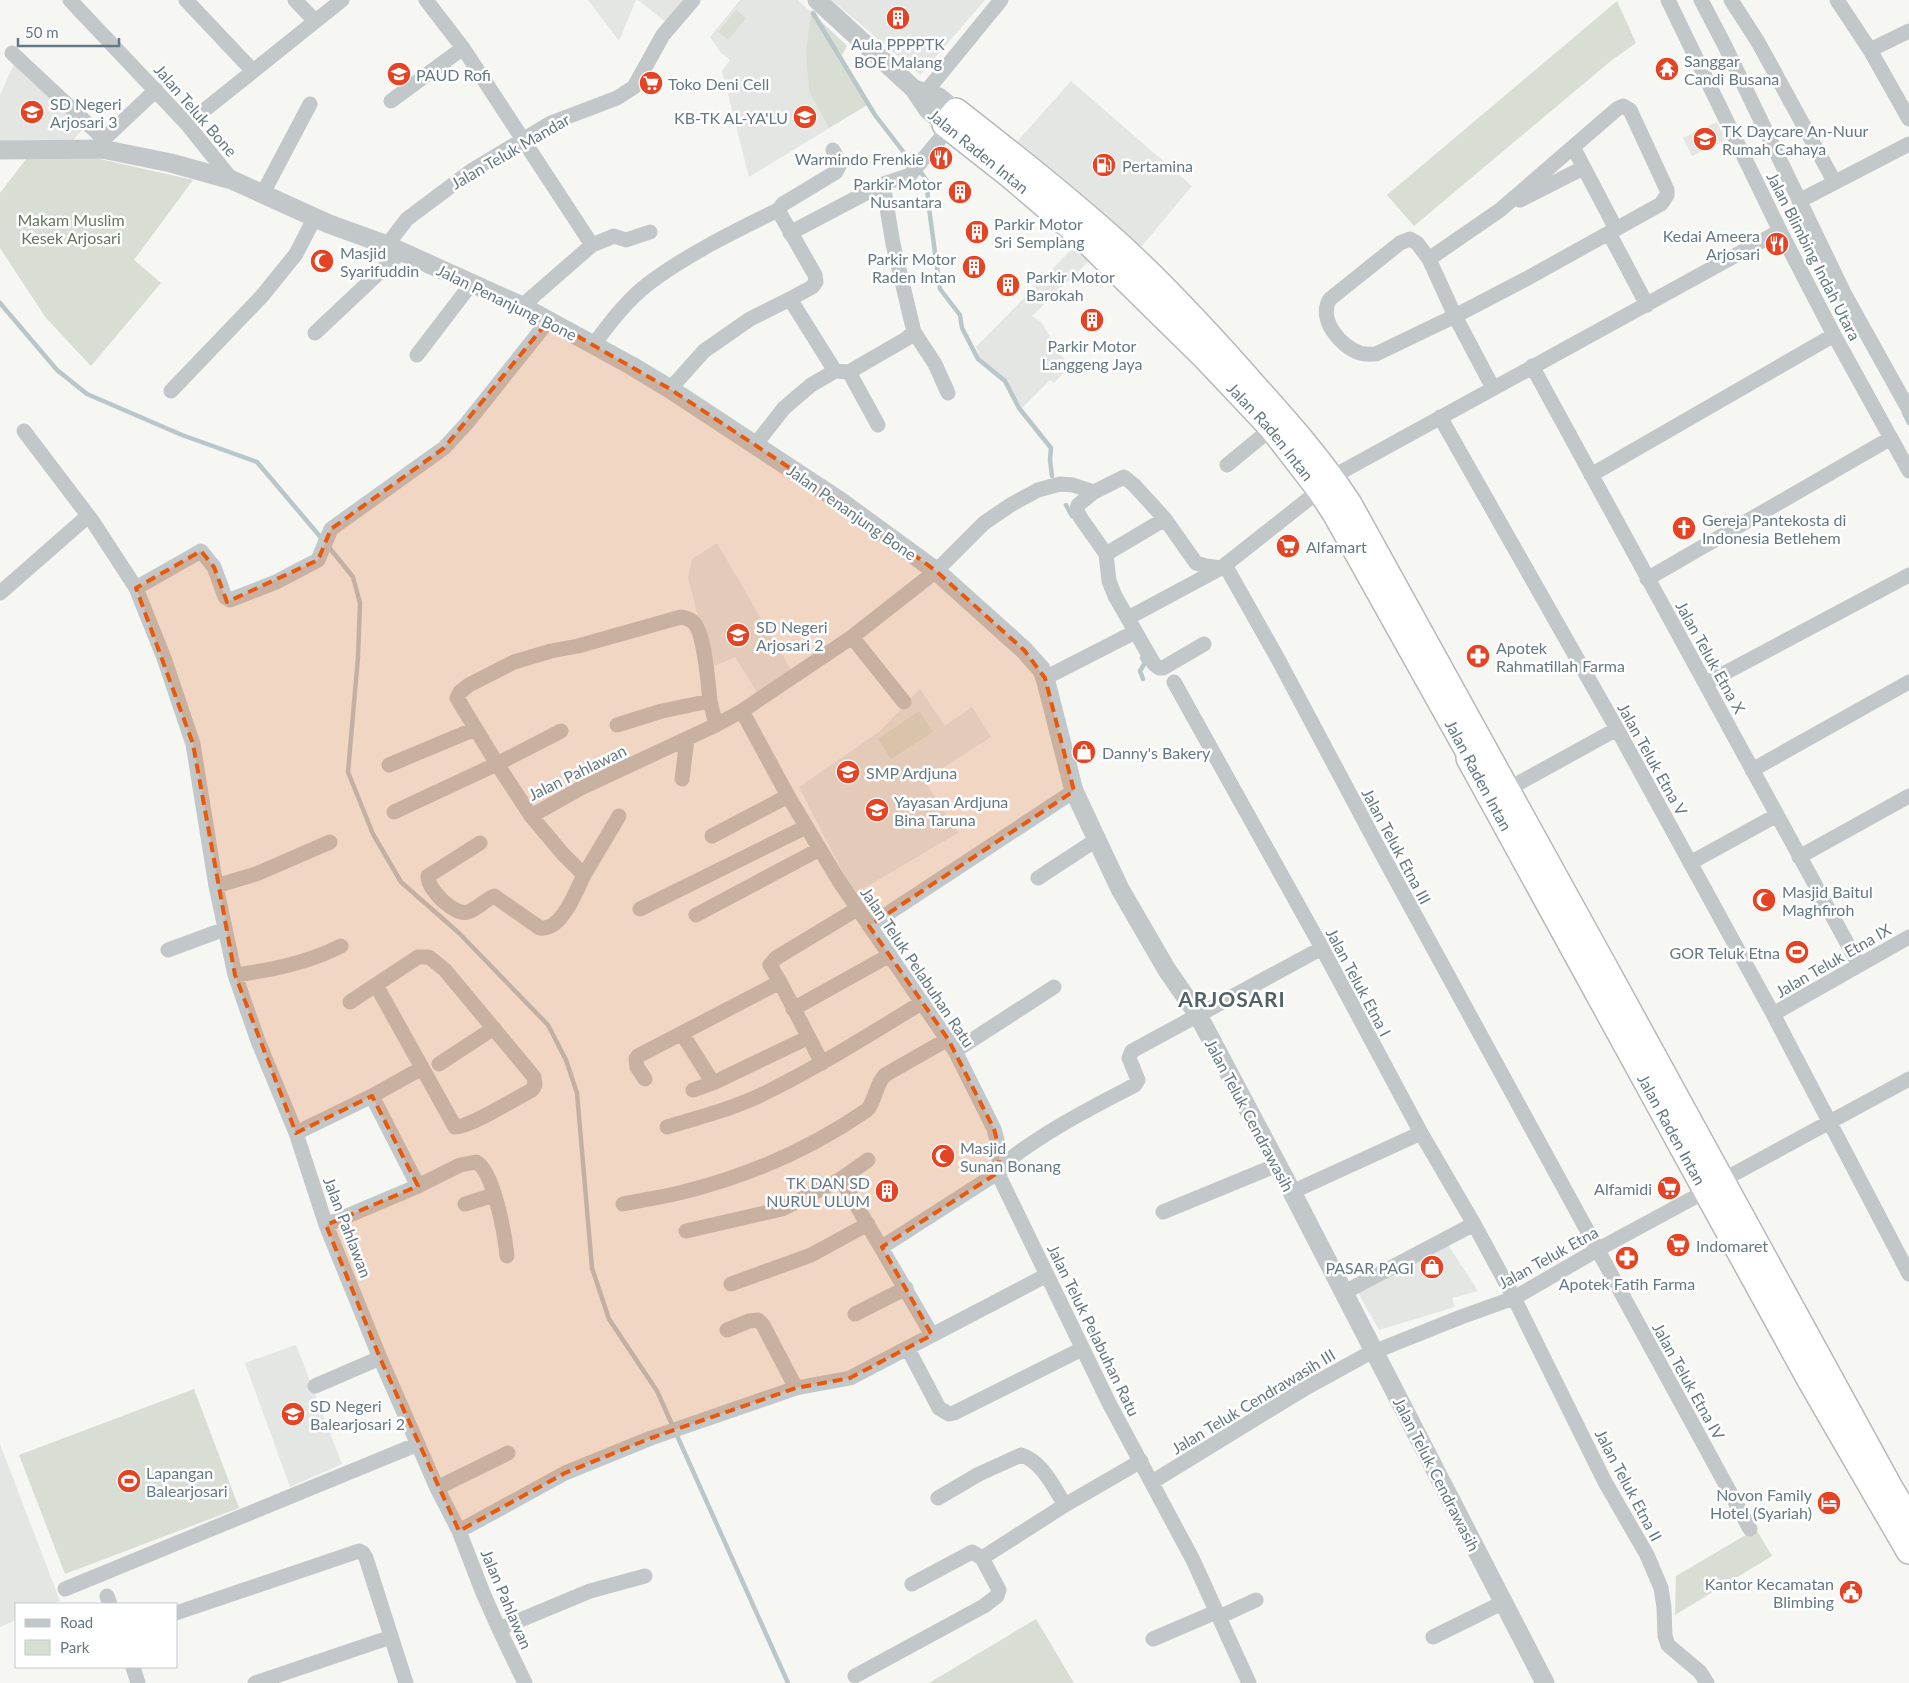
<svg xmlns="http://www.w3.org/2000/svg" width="1909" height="1683" font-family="Lato,sans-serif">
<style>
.built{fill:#e4e6e4}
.green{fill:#d8ded4}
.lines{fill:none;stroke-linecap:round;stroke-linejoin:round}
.stream{stroke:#b9c7ca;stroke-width:4.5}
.trunk-casing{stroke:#b5b9bb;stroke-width:28}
.minor{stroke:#c2c7c9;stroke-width:15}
.tertiary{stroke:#c2c7c9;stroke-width:19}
.trunk{stroke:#fff;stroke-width:25}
.marked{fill:#e8590c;fill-opacity:0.2;stroke:#e8590c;stroke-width:4;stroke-dasharray:10 6;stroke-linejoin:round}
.labels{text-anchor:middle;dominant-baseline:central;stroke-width:5;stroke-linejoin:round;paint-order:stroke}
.poi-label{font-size:16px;fill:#657984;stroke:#fff;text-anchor:start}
.street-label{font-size:16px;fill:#657984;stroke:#fff}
.park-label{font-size:16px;fill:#667760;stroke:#fff}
.district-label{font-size:21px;font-weight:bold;letter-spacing:1px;fill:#536169;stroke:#fff}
</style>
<rect width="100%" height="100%" fill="#f6f6f3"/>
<!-- built -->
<path class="built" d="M588,0H636L619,41Z
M638,0H687L666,22Z
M740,0H798L847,46L839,60L867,105L749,177L722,71L730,60L721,53L710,37Z
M832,0H985L920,75Z
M14,64L83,129L73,140L0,141V95Z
M1071,81L1192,186L1141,247L1015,144Z
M1717,122L1726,140L1692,156L1683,138Z
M1074,247L1089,261L1032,316L1041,322L1069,367L1054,383L1050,380L1022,408L1006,382L997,372L981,360L976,347Z
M717,543L793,673L758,694L735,657L715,666L697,613L688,578L692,559Z
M920,689L945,726L972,707L991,737L924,780L958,833L854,894L799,787L879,732Z
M1447,1243L1478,1291L1452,1298L1455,1307L1379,1330L1357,1291Z
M296,1345L342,1464L290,1487L245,1363Z
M0,1444L60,1601L53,1604H16V1620L0,1627Z"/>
<!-- green -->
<path class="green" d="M1617,1L1636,43L1612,60L1414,226L1387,195Z
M736,10L746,18L728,40L718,32Z
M811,12L847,46L839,60L867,105L829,128L809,91L806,52Z
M91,157L193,180L134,260L161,283L91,366L46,318L0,248V193L26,159Z
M919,711L933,732L891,759L878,739Z
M194,1389L239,1508L65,1574L19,1455Z
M1756,1529L1772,1556L1675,1615L1676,1576Z
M1036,1619L1074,1683H929Z"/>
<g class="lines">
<!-- stream -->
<path class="stream" d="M813,13L875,115L912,163
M920,171L927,181L928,201L940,289L960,315L962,328L978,359L1005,381L1019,408L1051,448L1050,460L1052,476
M0,303L57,370L87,394L182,435L257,462L323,540
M1904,413L1909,423
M1066,505L1072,516
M328,546L353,577L360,603L358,657L348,772L373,834L401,882L459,933L548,1025L566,1060L577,1093L592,1268L609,1319L657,1391L788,1683
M1142,658L1145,663L1140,671L1143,679"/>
<!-- trunk casing -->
<g class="trunk-casing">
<g id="trunk">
<path id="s1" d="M1909,1520L1889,1486C1709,1159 1531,830 1349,504C1321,461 1289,425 1255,387C1212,338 1167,289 1119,245C1067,198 1011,154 956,111L945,124L1011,176L1085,239L1203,355L1272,428L1320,490L1335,513L1472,758H1469L1810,1380L1909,1551"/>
</g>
</g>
<!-- minor -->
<path class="minor" d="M70,0L187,124L232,180
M186,0L253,71
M295,0L315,21
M426,0L463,48L592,245
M1668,0L1780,231L1834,335L1909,471
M1701,0L1724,44L1845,295L1909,410
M1731,0L1758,42L1834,181
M1837,0L1870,50L1909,119
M1870,50L1909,31
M12,53L104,139
M920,99L1001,0
M391,101L463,48
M187,124L342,0
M1573,147L1616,229
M102,148L104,139L156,90
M263,193L310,104
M1520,200L1583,168
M1799,201L1909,144
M790,233L883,184L910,175L949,128
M1609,233L1647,305
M387,245L407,219L471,171L551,123L617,98L634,87L663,35L693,0
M1429,259L1500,210L1617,109L1623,106L1630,110L1667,190V195L1661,204L1526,279L1455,316L1376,354C1371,354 1366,355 1360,353C1341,347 1317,319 1330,299L1400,243L1410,239L1417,243L1429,259L1455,316L1493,388
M790,299L835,371
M522,306L592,245L614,236L626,240L650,232
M914,332L935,364L948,393
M315,333L401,252
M594,344C610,323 626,301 648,284C686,255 735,231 778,210L783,204L836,172L840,164L833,150
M417,355L472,283
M1532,366L1859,965
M849,372L878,425
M670,389L704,351L750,319L790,299L812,287L816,282L815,275L778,210
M171,391L262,296L296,254L315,217
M1440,417L1617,729L1773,1014L1909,1274
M24,431L93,522L136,588L164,658L193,744L216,886L235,975L258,1041L296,1133L326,1225L380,1358L437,1488L459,1531L483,1593L499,1629L525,1683
M755,445L784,408L811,385L835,371L849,372L906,339L914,332L893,244L883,184
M1227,465L1272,428
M1591,475L1834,335
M1332,477L1780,231
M1320,490L1225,565L1278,659L1378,847L1750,1529
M1106,554L1165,519
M1647,579L1891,438
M136,588L201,551L214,567L225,597L230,600L276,582L318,560L331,529L444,448L467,423L549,320
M0,593L88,516
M1128,618L1223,567
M852,637L904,702
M1204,644L1163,668H1159L1154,664L1115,596L1109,581L1106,554L1080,517L1077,510L1078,505L1094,492L1124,477L1134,485L1165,519L1196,563L1206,566L1222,568
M1045,678L1135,632
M1174,682L1322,948L1421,1133L1474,1224L1514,1298L1605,1482L1647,1555L1661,1588L1664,1607L1665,1636L1668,1645L1700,1672L1707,1683
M1706,683L1909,575
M742,711L788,796L839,881L955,1051L994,1129L999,1148L1000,1178L1109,1403L1193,1560L1249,1683
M617,725L662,711L710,701L716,725
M561,731L497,764L457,698L460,692L469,685L514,662L551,651L578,646L681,617C687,618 691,619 695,624C705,638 708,682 710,701
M389,765L475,729
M1752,770L1909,682
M682,779L687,739
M1508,789L1617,729
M394,812L497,764L531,816L581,788L716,725L742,711L852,637L936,571L984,523L1012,504L1038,490L1060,484L1073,485L1094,492
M531,816L563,854L584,875L619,816
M712,836L788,796
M480,843L428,876C427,889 454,916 468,912C477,909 485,900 494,896L540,928C562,931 576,891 584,875
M1799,857L1909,796
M1690,863L1777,815
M1038,878L1096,840
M216,886L256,874L330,842
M640,909L806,827
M696,915L820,849
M869,926L1074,791
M168,950L225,929
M235,975C272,970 307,963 341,946
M780,982L822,1063
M350,1002L418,957H429L445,970L534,1077L535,1085L532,1090C516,1098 469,1128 455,1127L376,985
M793,1009L890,955
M1773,1014L1909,937
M683,1035L713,1083L807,1038
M955,1051L1054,987
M439,1064L494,1028
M645,1079L637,1067L636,1059L638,1056L780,982L770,965L776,958L857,909
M693,1090L713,1083
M372,1096L418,1186
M667,1127C698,1118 731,1109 761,1095C817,1068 870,1034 923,1002
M296,1133L372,1096L422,1068
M841,1179L932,1335
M1721,1181L1909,1079
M1292,1192L1421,1133
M465,1204L494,1195
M623,1204C643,1200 663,1197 683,1192C748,1176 812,1148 867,1110C876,1100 875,1085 885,1075L948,1039
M1163,1212L1277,1165
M326,1225L418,1186L460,1165L476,1162C494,1171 505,1236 507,1256
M686,1231L782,1209L841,1179L868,1160
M882,1247L999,1172C1009,1158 1023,1149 1037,1140C1068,1119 1102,1102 1135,1085L1138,1080L1129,1058L1132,1051L1322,948
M731,1284L811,1255L868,1224
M1343,1293L1474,1224
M855,1314L906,1288
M727,1330L749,1321L758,1320L763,1325L796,1388
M908,1349L939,1408L949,1414L954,1413L1082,1349
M315,1386L380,1358
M1152,1482L1304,1389L1366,1355L1461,1317L1514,1298L1597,1250L1706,1191
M437,1488L508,1453
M938,1498L979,1474L1021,1455C1042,1461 1054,1488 1065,1505
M459,1531L565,1473L651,1438L796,1388L850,1378L1047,1275
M982,1558L1065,1505L1141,1461
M65,1589L418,1444
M107,1596L110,1604
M176,1613L359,1551L363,1553L366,1558L406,1683
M1219,1617L1256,1600
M499,1629L590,1591L645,1576
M1433,1637L1504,1602
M1153,1639L1216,1612
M133,1667L138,1683
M855,1676L984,1606L997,1596L999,1590L982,1558L972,1552L912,1584
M255,1683L391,1637"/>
<!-- tertiary -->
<path class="tertiary" d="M817,0L914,89L928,110L945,124
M914,89L939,97L956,111
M0,150L102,149L171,163L232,180L329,224L387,245L522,306L632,366L670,389L840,501L936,571L1024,650L1041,669L1045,678L1074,791L1120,889L1167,970L1198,1015L1292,1192L1545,1683"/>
<!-- trunk -->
<use href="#trunk" class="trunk"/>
</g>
<!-- marked area -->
<path class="marked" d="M549,320L670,389L840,501L936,571L1024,650L1045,678L1074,791L869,926L948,1039L994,1129L999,1148V1172L882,1247L932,1335L850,1378L796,1388L651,1438L565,1473L459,1531L380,1358L326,1225L418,1186L372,1096L296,1133L235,975L193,744L136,588L201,551L214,567L227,602L318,560L331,529L444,448Z"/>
<!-- icons -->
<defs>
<g id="building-disc" transform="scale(1.25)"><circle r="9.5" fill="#e54424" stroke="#fff"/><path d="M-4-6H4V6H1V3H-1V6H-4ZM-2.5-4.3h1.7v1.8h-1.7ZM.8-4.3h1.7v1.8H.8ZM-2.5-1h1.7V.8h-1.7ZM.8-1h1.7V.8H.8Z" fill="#fff"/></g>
<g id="temple-disc" transform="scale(1.25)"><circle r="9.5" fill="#e54424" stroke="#fff"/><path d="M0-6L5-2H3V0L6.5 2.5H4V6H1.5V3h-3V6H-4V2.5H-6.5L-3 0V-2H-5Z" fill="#fff"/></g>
<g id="school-disc" transform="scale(1.25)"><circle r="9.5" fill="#e54424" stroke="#fff"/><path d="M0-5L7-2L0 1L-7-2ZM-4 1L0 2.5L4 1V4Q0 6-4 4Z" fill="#fff"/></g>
<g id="supermarket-disc" transform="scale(1.25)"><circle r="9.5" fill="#e54424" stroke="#fff"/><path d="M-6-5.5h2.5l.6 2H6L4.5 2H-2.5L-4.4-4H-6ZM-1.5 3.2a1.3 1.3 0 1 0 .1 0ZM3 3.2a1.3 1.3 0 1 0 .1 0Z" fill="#fff"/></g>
<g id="restaurant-disc" transform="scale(1.25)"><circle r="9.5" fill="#e54424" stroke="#fff"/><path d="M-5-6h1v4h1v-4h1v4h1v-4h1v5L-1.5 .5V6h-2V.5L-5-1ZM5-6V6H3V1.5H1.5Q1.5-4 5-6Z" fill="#fff"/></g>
<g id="fuel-disc" transform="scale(1.25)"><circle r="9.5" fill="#e54424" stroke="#fff"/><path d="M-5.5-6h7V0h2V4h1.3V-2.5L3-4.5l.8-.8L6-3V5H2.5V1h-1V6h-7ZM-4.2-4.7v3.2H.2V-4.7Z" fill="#fff"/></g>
<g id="mosque-disc" transform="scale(1.25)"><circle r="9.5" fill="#e54424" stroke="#fff"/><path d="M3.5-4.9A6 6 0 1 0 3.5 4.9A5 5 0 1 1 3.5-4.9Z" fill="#fff"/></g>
<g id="church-disc" transform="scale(1.25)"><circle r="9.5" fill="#e54424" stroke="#fff"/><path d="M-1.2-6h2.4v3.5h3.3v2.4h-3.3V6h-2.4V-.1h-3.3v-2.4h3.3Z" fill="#fff"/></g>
<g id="pharmacy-disc" transform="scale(1.25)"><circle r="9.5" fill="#e54424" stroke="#fff"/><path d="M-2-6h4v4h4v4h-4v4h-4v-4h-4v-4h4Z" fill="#fff"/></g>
<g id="shop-disc" transform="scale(1.25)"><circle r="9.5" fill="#e54424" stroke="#fff"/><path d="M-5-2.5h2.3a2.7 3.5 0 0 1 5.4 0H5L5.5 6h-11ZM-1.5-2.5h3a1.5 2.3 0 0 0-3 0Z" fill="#fff"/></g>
<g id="stadium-disc" transform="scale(1.25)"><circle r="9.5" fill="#e54424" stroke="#fff"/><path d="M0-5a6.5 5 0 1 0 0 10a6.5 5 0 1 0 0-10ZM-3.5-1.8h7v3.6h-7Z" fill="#fff"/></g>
<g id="hotel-disc" transform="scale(1.25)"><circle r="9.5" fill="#e54424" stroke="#fff"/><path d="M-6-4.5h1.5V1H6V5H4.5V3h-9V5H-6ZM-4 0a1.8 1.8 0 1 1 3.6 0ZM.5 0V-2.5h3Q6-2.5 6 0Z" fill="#fff"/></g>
<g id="civic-disc" transform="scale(1.25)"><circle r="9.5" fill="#e54424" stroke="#fff"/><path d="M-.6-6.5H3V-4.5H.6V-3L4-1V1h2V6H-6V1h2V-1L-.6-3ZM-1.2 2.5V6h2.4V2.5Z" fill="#fff"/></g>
</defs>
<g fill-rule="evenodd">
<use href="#building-disc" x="898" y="18"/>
<use href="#temple-disc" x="1667" y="69"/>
<use href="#school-disc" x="399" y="74"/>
<use href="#supermarket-disc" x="651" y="83"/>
<use href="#school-disc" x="32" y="112"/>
<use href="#school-disc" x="805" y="117"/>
<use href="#school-disc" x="1705" y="139"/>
<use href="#restaurant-disc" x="941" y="158"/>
<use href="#fuel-disc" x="1104" y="165"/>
<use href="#building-disc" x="960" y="192"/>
<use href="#building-disc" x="977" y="232"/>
<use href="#restaurant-disc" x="1777" y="244"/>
<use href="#mosque-disc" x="322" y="261"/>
<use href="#building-disc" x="974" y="267"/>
<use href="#building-disc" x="1008" y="285"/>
<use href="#building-disc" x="1092" y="320"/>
<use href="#church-disc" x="1684" y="528"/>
<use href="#supermarket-disc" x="1288" y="546"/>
<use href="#school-disc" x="738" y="635"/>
<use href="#pharmacy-disc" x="1478" y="656"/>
<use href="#shop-disc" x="1084" y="752"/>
<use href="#school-disc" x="848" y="772"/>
<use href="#school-disc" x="877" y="810"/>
<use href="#mosque-disc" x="1764" y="900"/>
<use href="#stadium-disc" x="1797" y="952"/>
<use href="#mosque-disc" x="943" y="1156"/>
<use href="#supermarket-disc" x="1669" y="1188"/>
<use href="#building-disc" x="887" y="1191"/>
<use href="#supermarket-disc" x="1678" y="1245"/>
<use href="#pharmacy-disc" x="1627" y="1258"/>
<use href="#shop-disc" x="1432" y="1267"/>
<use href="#school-disc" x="293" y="1414"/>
<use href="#stadium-disc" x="129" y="1481"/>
<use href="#hotel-disc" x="1829" y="1503"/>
<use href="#civic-disc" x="1851" y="1592"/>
</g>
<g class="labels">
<!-- poi labels -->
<g class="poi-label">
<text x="898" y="43" text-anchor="middle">Aula PPPPTK<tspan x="898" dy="18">BOE Malang</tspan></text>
<text x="1684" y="60">Sanggar<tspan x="1684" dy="18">Candi Busana</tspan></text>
<text x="416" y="74">PAUD Rofi</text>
<text x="668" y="83">Toko Deni Cell</text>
<text x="50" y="103">SD Negeri<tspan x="50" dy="18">Arjosari 3</tspan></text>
<text x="788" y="117" text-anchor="end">KB-TK AL-YA'LU</text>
<text x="1722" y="130">TK Daycare An-Nuur<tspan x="1722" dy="18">Rumah Cahaya</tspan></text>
<text x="924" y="158" text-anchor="end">Warmindo Frenkie</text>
<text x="1122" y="165">Pertamina</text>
<text x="942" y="183" text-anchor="end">Parkir Motor<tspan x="942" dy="18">Nusantara</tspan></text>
<text x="994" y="223">Parkir Motor<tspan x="994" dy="18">Sri Semplang</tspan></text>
<text x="1760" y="235" text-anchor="end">Kedai Ameera<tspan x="1760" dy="18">Arjosari</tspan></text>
<text x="340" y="252">Masjid<tspan x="340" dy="18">Syarifuddin</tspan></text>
<text x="956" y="258" text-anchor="end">Parkir Motor<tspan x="956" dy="18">Raden Intan</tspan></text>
<text x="1026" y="276">Parkir Motor<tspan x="1026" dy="18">Barokah</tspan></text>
<text x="1092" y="345" text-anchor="middle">Parkir Motor<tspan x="1092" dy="18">Langgeng Jaya</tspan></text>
<text x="1702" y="519">Gereja Pantekosta di<tspan x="1702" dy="18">Indonesia Betlehem</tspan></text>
<text x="1306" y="546">Alfamart</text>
<text x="756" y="626">SD Negeri<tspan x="756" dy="18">Arjosari 2</tspan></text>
<text x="1496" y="647">Apotek<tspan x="1496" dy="18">Rahmatillah Farma</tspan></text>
<text x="1102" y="752">Danny's Bakery</text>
<text x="866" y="772">SMP Ardjuna</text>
<text x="894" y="801">Yayasan Ardjuna<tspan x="894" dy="18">Bina Taruna</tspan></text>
<text x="1782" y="891">Masjid Baitul<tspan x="1782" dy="18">Maghfiroh</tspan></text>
<text x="1780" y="952" text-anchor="end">GOR Teluk Etna</text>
<text x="960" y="1147">Masjid<tspan x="960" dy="18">Sunan Bonang</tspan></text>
<text x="870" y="1182" text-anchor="end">TK DAN SD<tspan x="870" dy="18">NURUL ULUM</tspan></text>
<text x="1652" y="1188" text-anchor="end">Alfamidi</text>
<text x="1696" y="1245">Indomaret</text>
<text x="1414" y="1267" text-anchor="end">PASAR PAGI</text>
<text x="1627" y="1283" text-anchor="middle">Apotek Fatih Farma</text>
<text x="310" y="1405">SD Negeri<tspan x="310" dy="18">Balearjosari 2</tspan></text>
<text x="146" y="1472">Lapangan<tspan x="146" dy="18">Balearjosari</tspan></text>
<text x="1812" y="1494" text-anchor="end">Novon Family<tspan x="1812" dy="18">Hotel (Syariah)</tspan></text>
<text x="1834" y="1583" text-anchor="end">Kantor Kecamatan<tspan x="1834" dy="18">Blimbing</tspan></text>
</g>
<!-- street labels -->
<g class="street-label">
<text transform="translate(196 110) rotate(49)">Jalan Teluk Bone</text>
<text transform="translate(510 151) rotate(-30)">Jalan Teluk Mandar</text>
<text transform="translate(979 151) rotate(39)">Jalan Raden Intan</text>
<text transform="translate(1814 256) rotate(63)">Jalan Blimbing Indah Utara</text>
<text transform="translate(507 302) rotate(26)">Jalan Penanjung Bone</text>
<text stroke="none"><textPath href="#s1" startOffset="2184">Jalan Raden Intan</textPath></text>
<text transform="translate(852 512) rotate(35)">Jalan Penanjung Bone</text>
<text transform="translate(1711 657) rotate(61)">Jalan Teluk Etna X</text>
<text transform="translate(1653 759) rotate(61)">Jalan Teluk Etna V</text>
<text transform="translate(577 772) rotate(-26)">Jalan Pahlawan</text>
<text transform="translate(1479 775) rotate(62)">Jalan Raden Intan</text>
<text transform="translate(1397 846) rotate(62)">Jalan Teluk Etna III</text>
<text transform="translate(1833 960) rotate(-30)">Jalan Teluk Etna IX</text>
<text transform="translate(918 967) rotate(56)">Jalan Teluk Pelabuhan Ratu</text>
<text transform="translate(1359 982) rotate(62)">Jalan Teluk Etna I</text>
<text transform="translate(1250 1115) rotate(62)">Jalan Teluk Cendrawasih</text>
<text stroke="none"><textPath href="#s1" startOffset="2995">Jalan Raden Intan</textPath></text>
<text transform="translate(348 1227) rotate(69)">Jalan Pahlawan</text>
<text transform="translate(1548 1257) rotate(-29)">Jalan Teluk Etna</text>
<text transform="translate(1094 1330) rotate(64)">Jalan Teluk Pelabuhan Ratu</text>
<text transform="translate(1689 1381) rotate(61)">Jalan Teluk Etna IV</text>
<text transform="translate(1253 1401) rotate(-31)">Jalan Teluk Cendrawasih III</text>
<text transform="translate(1437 1474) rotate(63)">Jalan Teluk Cendrawasih</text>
<text transform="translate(1629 1485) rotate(62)">Jalan Teluk Etna II</text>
<text transform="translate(507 1599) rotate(67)">Jalan Pahlawan</text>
</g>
<!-- park labels -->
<g class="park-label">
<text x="71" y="219">Makam Muslim<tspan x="71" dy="18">Kesek Arjosari</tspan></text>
</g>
<!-- district labels -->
<g class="district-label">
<text x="1232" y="998">ARJOSARI</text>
</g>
</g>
<!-- legend -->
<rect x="15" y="1603" width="162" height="65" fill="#ffffff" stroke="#c1c9ce"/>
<rect x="25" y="1619" width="25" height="8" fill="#c2c7c9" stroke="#c1c9ce"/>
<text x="60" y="1628" font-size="15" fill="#657984">Road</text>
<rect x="25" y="1640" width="25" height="15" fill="#d8ded4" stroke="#c1c9ce"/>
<text x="60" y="1653" font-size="15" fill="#657984">Park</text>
<!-- scale -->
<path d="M18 38v8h101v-8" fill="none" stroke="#657984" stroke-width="2.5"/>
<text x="25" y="38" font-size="15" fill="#657984" stroke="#ffffff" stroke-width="4" paint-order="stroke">50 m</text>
</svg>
